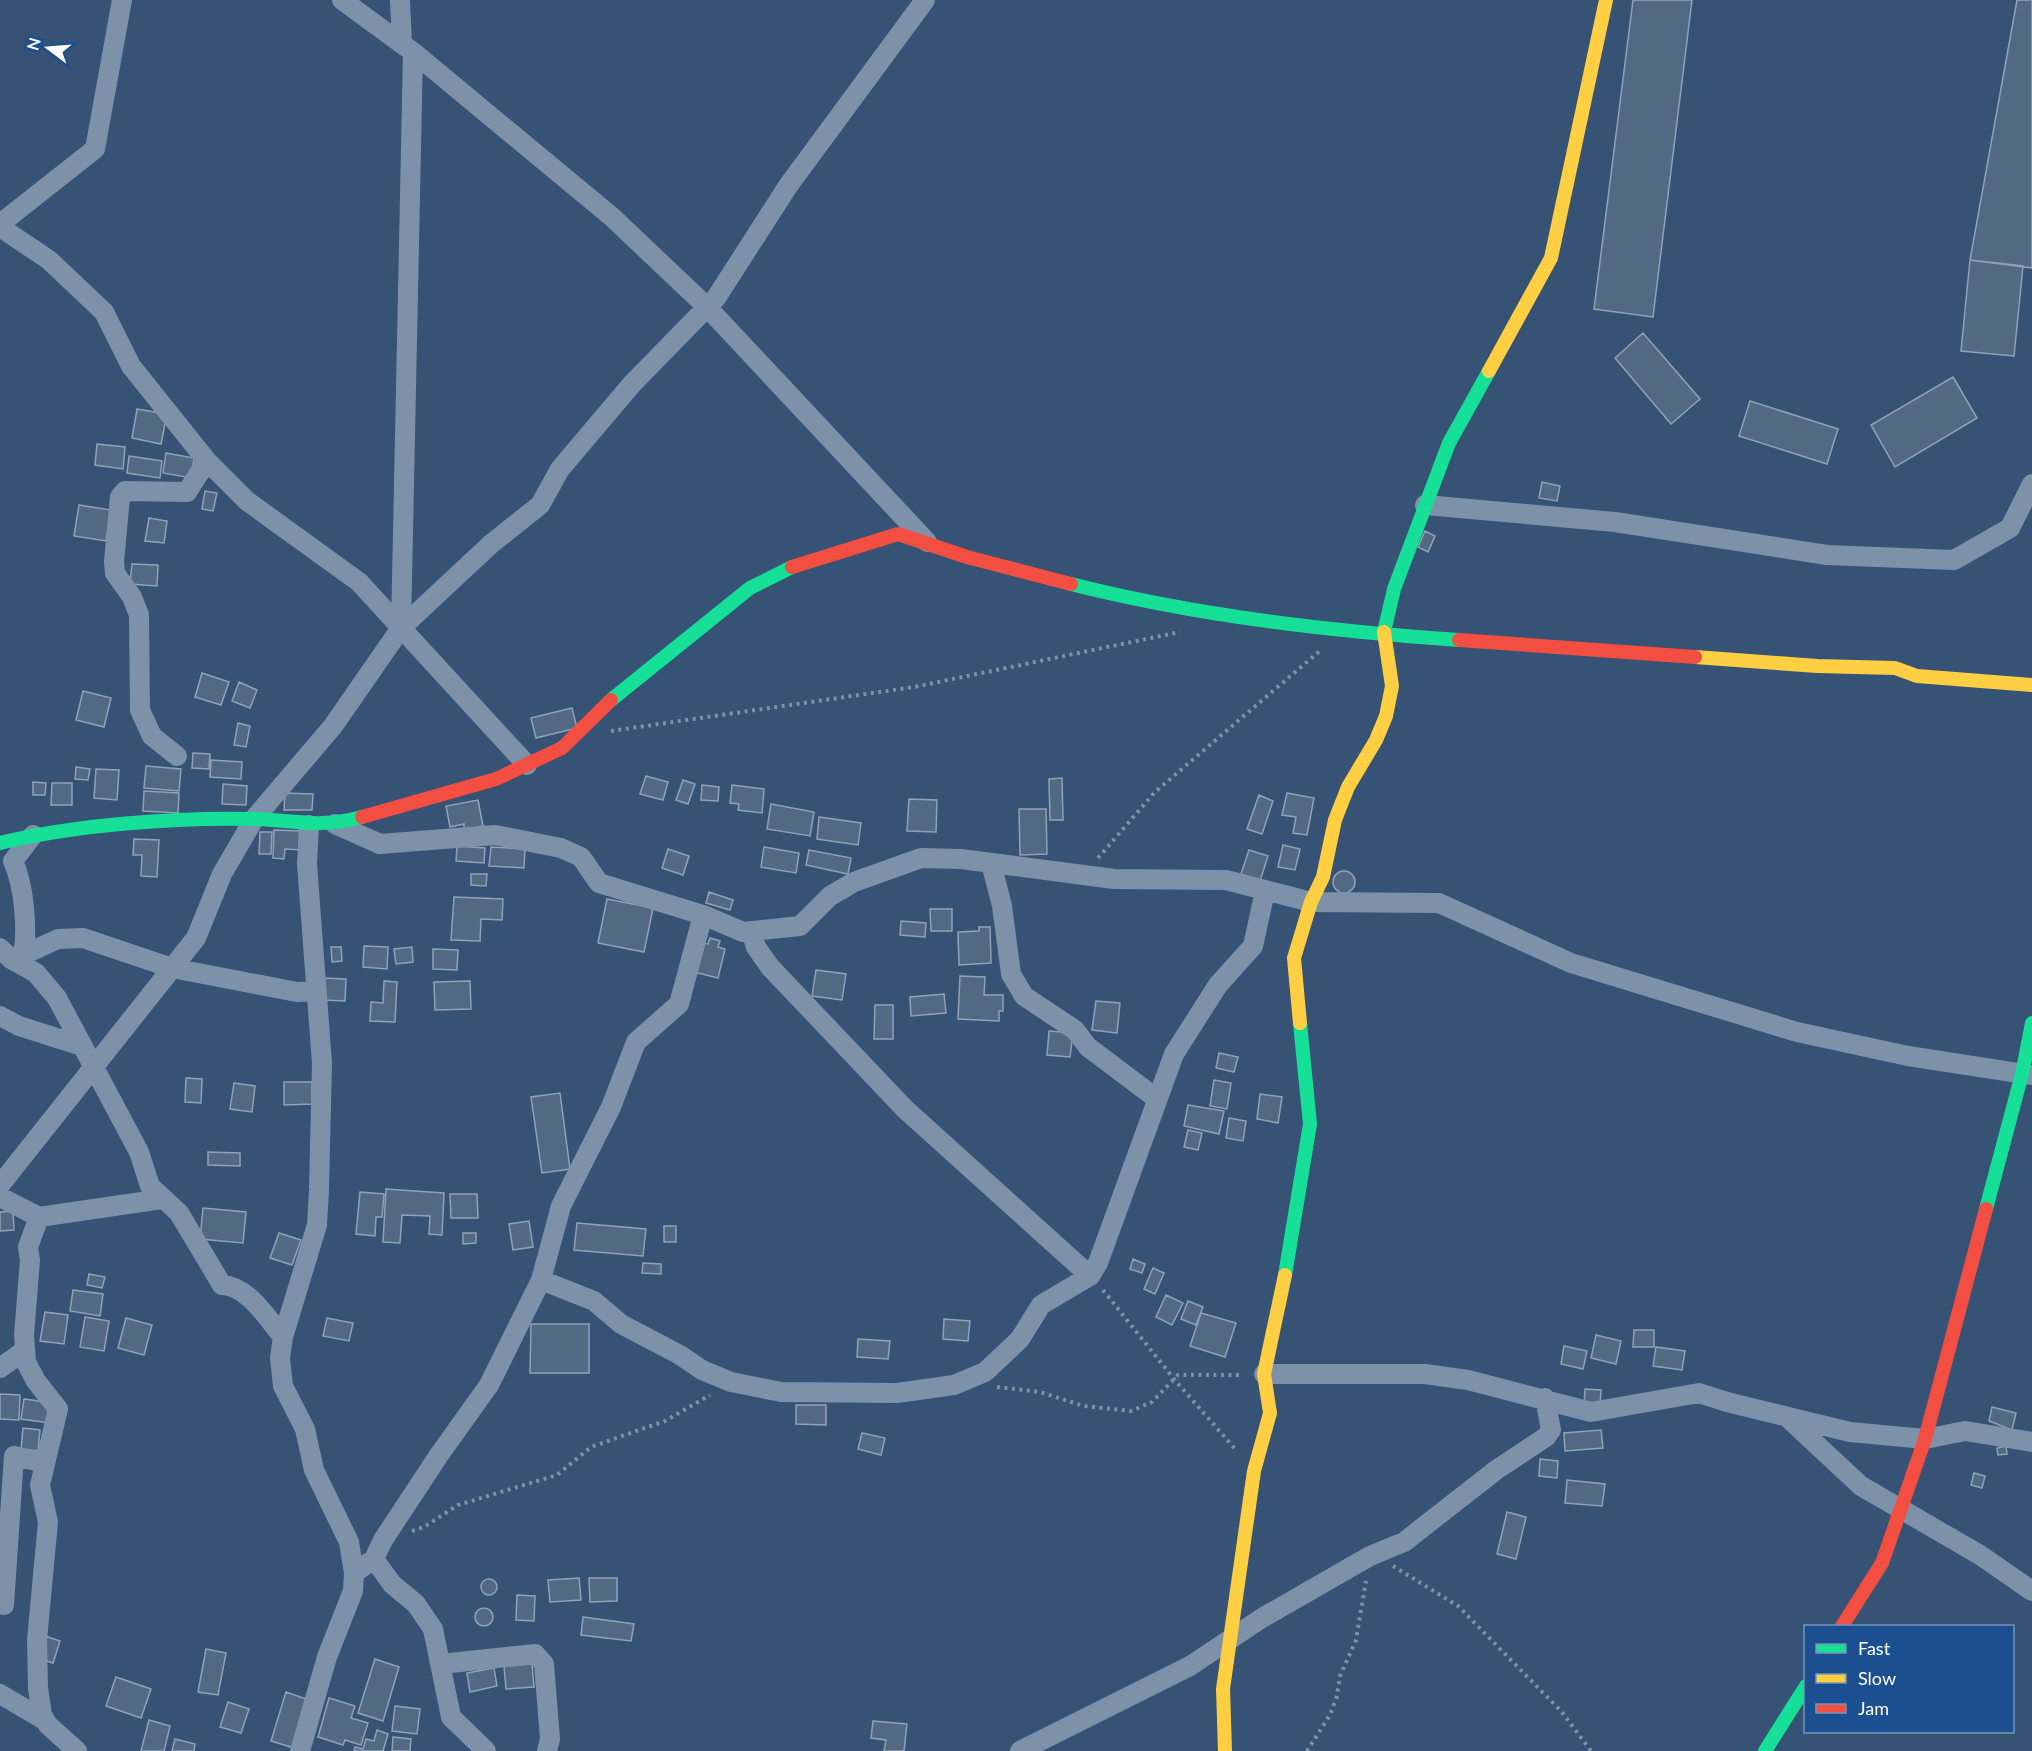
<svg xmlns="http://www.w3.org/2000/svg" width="2032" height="1751" font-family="Lato,sans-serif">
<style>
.building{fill:#526984;stroke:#92a2b6;stroke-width:1.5}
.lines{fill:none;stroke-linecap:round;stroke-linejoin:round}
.path{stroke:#7d92a8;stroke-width:4;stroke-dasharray:3 4.5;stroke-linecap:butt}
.street{stroke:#7d92a8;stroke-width:20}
.fast{stroke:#16e098;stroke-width:14}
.slow{stroke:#ffcf43;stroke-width:14}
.jam{stroke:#f24e42;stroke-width:14}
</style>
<rect width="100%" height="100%" fill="#365274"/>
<!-- building -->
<path class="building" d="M1633,0H1692L1653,317L1594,309Z
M2017,0H2032V268L1970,260Z
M1970,260L2023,266L2014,356L1961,351Z
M1643,333L1700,399L1671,424L1615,358Z
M1953,377L1977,418L1895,467L1871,425Z
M1750,401L1838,429L1827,464L1739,436Z
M137,409L167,414L161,444L132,438Z
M97,444L125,447L123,469L95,465Z
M166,453L194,458L191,478L163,473Z
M129,456L162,461L160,478L127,473Z
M1542,482L1560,486L1557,501L1539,498Z
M205,491L217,493L213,511L202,509Z
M79,505L111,510L106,541L74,536Z
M149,518L167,521L164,543L145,541Z
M1425,531L1435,536L1428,552L1418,547Z
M132,564L158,565L157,586L130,584Z
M202,673L229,682L221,705L195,697Z
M239,682L257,690L250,708L232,701Z
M83,691L111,698L104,727L76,720Z
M572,708L577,728L536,738L531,718Z
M238,723L250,726L246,747L234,745Z
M193,753L210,754L209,769L192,768Z
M211,760L242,762L241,779L210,777Z
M146,766L181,769L179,791L144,788Z
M76,767L90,769L88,780L75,779Z
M96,769L119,770L117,800L94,798Z
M646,776L668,782L663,800L640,794Z
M1062,778L1063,820H1050L1049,779Z
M683,780L695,784L688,804L676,800Z
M33,782L46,783L45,795H33Z
M52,783H72V805H51Z
M223,784L247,786L246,805L222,804Z
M702,785L719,787L718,801L701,800Z
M732,785L764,789L762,813L738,810L739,804L730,803Z
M144,791L179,793L178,813L143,811Z
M285,793L313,794L312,810H284Z
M1287,793L1314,798L1307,835L1293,833L1296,817L1282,815Z
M1259,795L1273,801L1262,834L1247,829Z
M909,799L937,800L936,832L907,831Z
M478,800L483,826L464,830V824L450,827L446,806Z
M771,804L814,812L810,836L767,829Z
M1019,809H1046L1047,854L1020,855Z
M819,817L861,823L858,845L817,839Z
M274,830L303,831L302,850L285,849L284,859L273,858Z
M260,832H272L271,854H259Z
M134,839L159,840L157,877L141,876L142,855H133Z
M1283,845L1300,849L1295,870L1278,867Z
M457,846L485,848L484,863L456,861Z
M491,847L525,849L524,868L489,866Z
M764,847L799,853L796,873L761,867Z
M668,849L689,856L683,875L662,868Z
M809,850L851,858L848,874L806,865Z
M1249,850L1268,856L1260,881L1241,874Z
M1333 882a11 11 0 1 1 22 0a11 11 0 1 1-22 0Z
M471,874H487L486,886L471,885Z
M709,892L733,900L730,910L706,903Z
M454,897L503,899L502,920L481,919L480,941L451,940Z
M607,899L653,908L644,952L598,943Z
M930,909H952V931H931Z
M901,921L926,923L925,937L900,935Z
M979,927H990L991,963L959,965L958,932L979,931Z
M710,938L720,941L718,947L725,949L718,978L694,972L701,943L708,944Z
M364,946L388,947L387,969L363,967Z
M331,947H341L342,961L332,962Z
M412,947L413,962L396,964L394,949Z
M433,949L458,950L457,970L433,969Z
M816,970L846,974L842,1000L812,996Z
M960,976L985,977L984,995H1003V1011H999V1021L958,1019Z
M323,978L346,979L345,1001L323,1000Z
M384,981L397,982L395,1022L370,1021L371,1002L383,1003Z
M470,981L471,1009L435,1010L434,982Z
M944,994L946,1013L911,1016L910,997Z
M1096,1001L1120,1003L1117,1033L1092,1030Z
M875,1005H893V1039H874Z
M1049,1031L1073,1033L1070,1057L1047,1055Z
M1219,1053L1238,1057L1234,1072L1216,1068Z
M186,1078L202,1079L201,1103L185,1102Z
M1214,1080L1231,1083L1227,1109L1210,1106Z
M284,1082H312V1104L284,1105Z
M234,1083L255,1086L252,1112L230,1109Z
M560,1093L570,1169L542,1173L531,1097Z
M1260,1094L1282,1097L1278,1123L1257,1119Z
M1188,1105L1224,1111L1219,1134L1184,1126Z
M1229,1118L1246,1121L1243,1141L1226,1138Z
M1188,1130L1202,1133L1198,1150L1184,1147Z
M208,1152L240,1153V1166L208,1165Z
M386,1189L444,1193L442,1235L429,1234L430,1216L402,1215L400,1243L383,1242Z
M360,1192L384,1194L382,1217H376L375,1236L356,1234Z
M450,1194H477L478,1218H451Z
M203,1208L246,1212L243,1243L200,1239Z
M13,1211L14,1230L0,1231V1212Z
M529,1221L533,1247L513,1250L509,1224Z
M577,1223L646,1229L643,1256L574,1250Z
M664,1226H676V1242H664Z
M279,1233L301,1240L292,1265L270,1258Z
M463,1233H476V1243L463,1244Z
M1133,1259L1145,1264L1142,1273L1130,1269Z
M643,1263L661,1264V1274L642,1273Z
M1153,1268L1164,1273L1155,1294L1144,1289Z
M89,1274L105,1277L102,1288L87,1285Z
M73,1290L103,1294L100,1316L70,1311Z
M1166,1295L1183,1303L1172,1325L1156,1317Z
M1188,1301L1203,1307L1196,1325L1181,1319Z
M45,1312L68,1315L64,1344L40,1341Z
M1201,1313L1236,1323L1225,1357L1190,1346Z
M85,1317L109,1321L104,1351L80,1347Z
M126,1318L152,1325L144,1355L118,1348Z
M327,1318L353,1323L349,1341L323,1336Z
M944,1319L970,1321L968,1341L943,1339Z
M531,1324H589V1373H530Z
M1634,1330H1654V1347H1633Z
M1596,1335L1621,1341L1616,1364L1591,1358Z
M858,1339L890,1341L888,1359L857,1357Z
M1564,1346L1587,1351L1583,1369L1561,1364Z
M1656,1347L1685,1351L1682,1370L1653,1366Z
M1585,1389L1601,1390L1600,1406L1584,1405Z
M0,1394L20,1395L19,1420L0,1419Z
M24,1399L53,1403L50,1423L21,1419Z
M796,1405H826V1425L796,1424Z
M1992,1407L2016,1413L2012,1430L1989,1421Z
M23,1428L40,1430L38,1451L21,1449Z
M1601,1430L1603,1448L1565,1451L1564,1433Z
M862,1433L885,1438L881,1455L858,1449Z
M2006,1446L2007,1454L1998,1455L1997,1448Z
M1540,1459L1558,1461L1557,1478L1539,1476Z
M1974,1473L1985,1476L1982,1488L1971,1485Z
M1567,1480L1605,1484L1602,1506L1565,1503Z
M1507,1512L1526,1517L1516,1559L1497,1554Z
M579,1578L581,1600L550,1602L548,1580Z
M589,1578H617V1601L590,1602Z
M481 1587a8 8 0 1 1 16 0a8 8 0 1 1-16 0Z
M517,1595L535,1596L534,1621L516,1620Z
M475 1617a9 9 0 1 1 18 0a9 9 0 1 1-18 0Z
M583,1617L634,1624L631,1641L581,1635Z
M45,1636L60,1641L53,1663L39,1659Z
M206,1649L226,1653L218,1695L198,1692Z
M375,1659L399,1667L383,1721L358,1713Z
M532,1664L534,1687L506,1689L504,1666Z
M494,1668L497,1686L470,1692L467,1673Z
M116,1677L151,1689L141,1718L106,1706Z
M286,1692L309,1700L294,1748L271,1741Z
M329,1698L355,1706L351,1718L368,1723L361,1745L345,1740L343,1745L318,1737Z
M228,1702L249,1709L241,1733L220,1727Z
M395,1706L420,1709L417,1734L392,1731Z
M149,1720L170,1726L164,1751H141Z
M873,1721L907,1724L904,1751H884L886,1740L871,1738Z
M377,1730L388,1734L383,1751H354L355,1747L363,1749L366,1739L374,1741Z
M393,1737L411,1739L410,1751H392Z
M175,1739L195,1744L194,1751H172Z"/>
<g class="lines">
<!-- path -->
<path class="path" d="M611,731L914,687L1180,632
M1098,858L1155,792L1322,649
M1103,1290L1174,1379L1236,1450
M997,1387L1040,1392L1084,1406L1131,1411L1152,1402L1178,1375H1243
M412,1531L424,1527L458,1505L557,1475L591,1447L665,1421L710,1395
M1393,1566L1458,1606L1561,1711L1591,1751
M1307,1751L1330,1715L1337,1696L1340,1676L1356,1640L1366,1581"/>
<!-- street -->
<path class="street" d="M342,0L402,44
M400,0L402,44L413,52L401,628
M413,52L612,217L707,307L927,542
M0,224L95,149L122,0
M0,227L49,260L104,312L131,366L207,461L247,501L359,582L527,765
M1425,505L1615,522L1827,555L1954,560L2010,528L2032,484
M177,756L152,736L140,710L139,615L132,597L115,573L114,562L120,497L125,491L187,492L207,461
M335,824L380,844L495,835L561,848L581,857L599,883L703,915L743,932L800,926L830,896L854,882L921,858L961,859L1114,879L1226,880L1311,902L1439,903L1571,963L1797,1032L1908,1056L2032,1075
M991,863L1002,906L1011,974L1024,996L1075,1030L1088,1047L1157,1099
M751,931L756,947L770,967L905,1109L1090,1276
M0,948L11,959L36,973L57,998L139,1152L150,1186L179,1213L222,1285C248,1286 267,1318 283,1337
M23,955C28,929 24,885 13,861L33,835
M19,963L23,955L58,939L83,938L172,968L297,992L316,991
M0,1016L19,1026L82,1046
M0,1185L196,938L222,874L254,819L333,726L401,628L491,544L540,505L560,469L632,384L716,298L788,186L925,0
M0,1197L39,1217L28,1247L30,1260L24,1335L26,1362L36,1381L58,1409L40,1485L48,1522L37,1640L38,1688L42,1715L48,1725L77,1751
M39,1217L162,1199
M541,1280L594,1301L621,1324L680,1355L702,1370L731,1382L781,1392L897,1393L954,1385L985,1372L1020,1339L1041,1305L1090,1276L1098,1263L1174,1054L1218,985L1253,946L1265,891
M0,1368L24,1351
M1264,1374H1425L1468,1380L1591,1412L1699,1393L1727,1402L1850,1432L1925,1439L1965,1431L2032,1442
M1788,1418L1861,1486L1980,1555L2032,1591
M374,1559L392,1584L416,1604L433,1629L451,1717L486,1751
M354,1573L374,1559L383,1540L439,1455L489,1385L541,1280L561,1206L611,1107L636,1042L679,1004L703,915
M4,1605L14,1456L45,1463
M441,1664L535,1654L544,1664L550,1739L547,1751
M0,1694L46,1721
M300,1751L327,1657L353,1591L354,1573L349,1542L314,1470L305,1429L283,1386L280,1358L283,1337L317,1225L319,1190L322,1063L307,864L309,825
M1020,1751L1190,1666L1262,1618L1370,1556L1404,1542L1496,1470L1546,1437L1551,1430L1545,1398"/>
<!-- fast -->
<path class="fast" d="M1071,584C1197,616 1330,631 1459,640
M1384,632L1394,589L1449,443L1489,371
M611,700L750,588L792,567
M0,843C74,825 177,817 254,819C297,820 316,829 362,817
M1986,1209L2022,1074L2032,1023
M1285,1275L1310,1124L1300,1023
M1765,1751L1806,1686"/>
<!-- slow -->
<path class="slow" d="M1489,371L1551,258L1606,0
M1695,657L1817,666L1895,668L1917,676L2032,685
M1300,1023L1294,958L1311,902L1323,877L1335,820L1348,787L1376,740L1386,716L1392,686L1384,632
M1225,1751L1223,1689L1254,1471L1270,1413L1264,1374L1285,1275"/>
<!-- jam -->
<path class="jam" d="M792,567L898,534L967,557L1071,584
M1459,640L1695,657
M362,817L496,779L562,748L611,700
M1842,1626L1882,1563L1925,1439L1986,1209"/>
</g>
<!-- legend -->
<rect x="1804" y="1625" width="210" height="108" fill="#1b4f8f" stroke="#7695bc" stroke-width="1.5"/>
<rect x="1816" y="1644" width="30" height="9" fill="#16e098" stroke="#7695bc" stroke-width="1.5"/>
<text x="1858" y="1655" font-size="18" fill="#ffffff">Fast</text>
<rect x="1816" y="1674" width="30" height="9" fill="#ffcf43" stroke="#7695bc" stroke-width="1.5"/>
<text x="1858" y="1685" font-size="18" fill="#ffffff">Slow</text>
<rect x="1816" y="1704" width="30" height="9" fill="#f24e42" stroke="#7695bc" stroke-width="1.5"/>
<text x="1858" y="1715" font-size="18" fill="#ffffff">Jam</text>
<!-- north arrow -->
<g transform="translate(48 48) rotate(286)" stroke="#1b4f8f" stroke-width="4.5" paint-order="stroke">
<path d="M0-4.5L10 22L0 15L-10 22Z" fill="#ffffff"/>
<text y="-9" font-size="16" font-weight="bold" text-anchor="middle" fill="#ffffff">N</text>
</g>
</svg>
